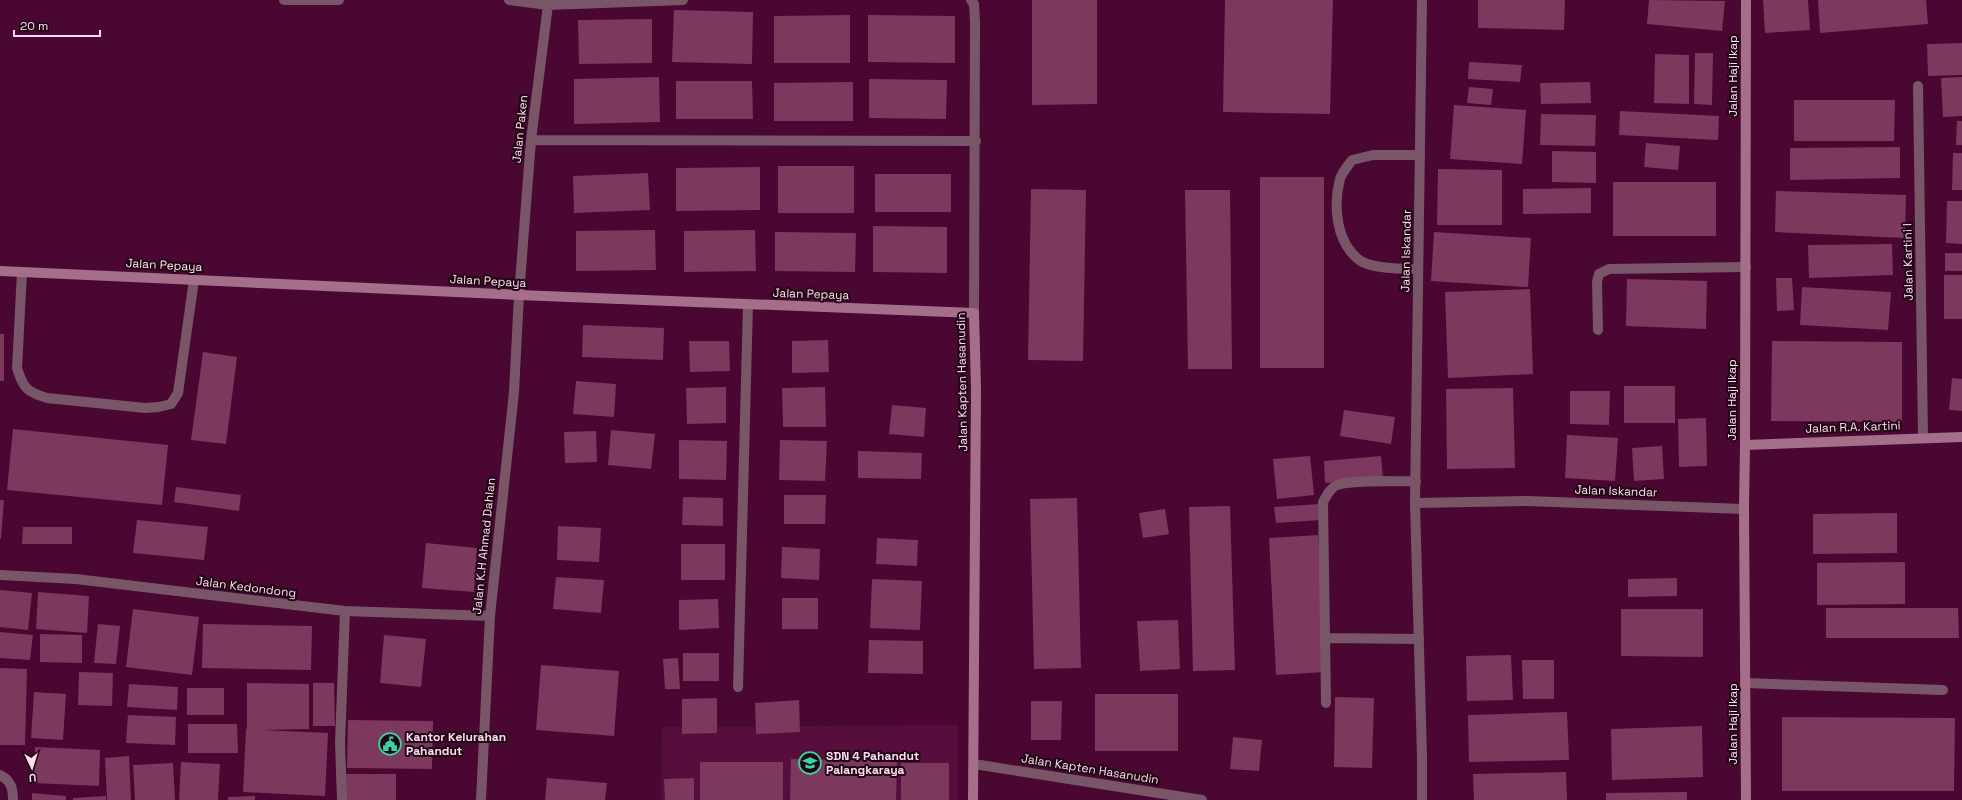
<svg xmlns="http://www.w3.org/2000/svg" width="1962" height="800" font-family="'Space Grotesk',sans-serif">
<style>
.built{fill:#570e3d}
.building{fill:#7c385d}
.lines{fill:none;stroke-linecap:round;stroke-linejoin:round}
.lane{stroke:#785667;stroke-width:10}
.street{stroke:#785667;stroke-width:10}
.secondary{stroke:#a56f8a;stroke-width:10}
.labels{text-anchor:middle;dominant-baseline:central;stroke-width:4;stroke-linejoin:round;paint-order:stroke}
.street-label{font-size:12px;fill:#feddec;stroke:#200615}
.poi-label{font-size:12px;font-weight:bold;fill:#feddec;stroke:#200615;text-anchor:start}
</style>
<rect width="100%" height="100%" fill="#490731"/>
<!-- built -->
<path class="built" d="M958,725V800H661L662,727Z"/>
<!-- building -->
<path class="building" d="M1032,0H1097V104L1032,105Z
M1225,0H1333L1330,114L1223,112Z
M1478,0H1565L1564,30L1478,28Z
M1649,0L1725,1L1722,31L1647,24Z
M1763,0H1808L1810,30L1765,33Z
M1818,0H1926L1928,24L1820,33Z
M674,10L753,12L752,64L672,62Z
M850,15V63H774V16Z
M868,15L955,16V63L868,62Z
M652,19V63L579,64L578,20Z
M1962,43V75L1928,76L1927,44Z
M1695,53H1713L1712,105L1694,104Z
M1655,54L1689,55V104L1654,103Z
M1469,62L1522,65L1520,82L1468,79Z
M659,77L660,122L574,124V79Z
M1962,77V116L1943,117L1941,78Z
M869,79L947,80L946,119L869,118Z
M676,81H752L753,119H676Z
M853,82V121H774V83Z
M1590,82L1591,103L1541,104L1540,83Z
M1469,87L1493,89L1491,105L1467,103Z
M1794,100H1895L1894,141H1794Z
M1454,105L1526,110L1522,164L1450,159Z
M1620,111L1719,116L1718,140L1619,135Z
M1541,114L1596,115L1595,146L1540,145Z
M1957,121H1962V145H1956Z
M1646,143L1680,146L1678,170L1644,167Z
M1900,147V178L1790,180V148Z
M1552,151L1596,152V183L1552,182Z
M1953,153H1962V190H1952Z
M778,166H854V213H778Z
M760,167V210L676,211V168Z
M1438,169L1502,170V225H1437Z
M648,173L650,210L574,213L573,176Z
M875,174H951V212H875Z
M1260,177H1324V368H1260Z
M1613,182H1716V236H1613Z
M1591,188V213L1523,214V189Z
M1031,189L1086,190L1083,361L1028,360Z
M1185,190H1230L1232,369H1188Z
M1776,191L1906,195L1905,238L1775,232Z
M1947,201H1962V244L1946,243Z
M873,226L947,227V273L873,272Z
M655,230L656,270L576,271V231Z
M755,230L756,271L684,272V231Z
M775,232L856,233L855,272L775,271Z
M1434,232L1531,238L1528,287L1431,281Z
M1892,244L1893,275L1809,278L1808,245Z
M1945,253H1962V271H1945Z
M1944,275H1962V319H1944Z
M1776,278H1792L1794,310L1777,311Z
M1627,279L1707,281L1706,329L1626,326Z
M1802,287L1891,292L1888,330L1800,325Z
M1530,289L1533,374L1448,378L1445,292Z
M583,325L664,328L663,360L582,357Z
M0,334H4V381H0Z
M828,340L829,372L792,373V341Z
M689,341H729L730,371L690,372Z
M1772,341L1902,342V422L1771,421Z
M203,352L237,357L226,444L191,440Z
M1952,378L1962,379V411L1949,410Z
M576,381L616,384L614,417L573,414Z
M1624,386H1675V423H1624Z
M726,387V423L687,424L686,388Z
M825,387L826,427H783L782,388Z
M1513,388L1515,468L1447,469L1446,389Z
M1570,391H1610L1609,425L1570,424Z
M892,405L926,408L924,437L889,434Z
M1344,410L1395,417L1391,444L1340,436Z
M1706,418L1707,466L1679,467L1678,419Z
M13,429L168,445L162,505L7,490Z
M611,430L655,434L651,469L608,465Z
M596,431L597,462L565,463L564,432Z
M1567,435L1618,438L1615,481L1565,478Z
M679,440L727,441L726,480L679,479Z
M780,440L827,441L825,481L779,480Z
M1662,446L1664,479L1634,481L1632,448Z
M858,451L922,453L921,479L858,478Z
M1310,456L1314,495L1277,499L1273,459Z
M1381,456L1383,479L1325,483L1324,461Z
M176,487L241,495L239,511L174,502Z
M784,495H826L825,524H784Z
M683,497L723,498V526L682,525Z
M1077,498L1081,668L1034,669L1030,499Z
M0,500H4L1,539H0Z
M1320,504L1321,520L1276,523L1274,507Z
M1230,506L1235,670L1193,671L1189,507Z
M1165,509L1169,534L1143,538L1139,513Z
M1897,513V553L1813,554V514Z
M137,520L208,527L204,560L133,553Z
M558,526L601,528L599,562L557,560Z
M23,527H72V544H22Z
M1318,535L1326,672L1276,675L1269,538Z
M877,538L918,540L917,566L876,564Z
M426,543L477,548L474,592L422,588Z
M681,544H725V580H681Z
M782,547L820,549L819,580L781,578Z
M1905,562V604L1817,605V563Z
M556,577L604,580L601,613L553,609Z
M1677,578V596L1628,597V579Z
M872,579L922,581L920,630L870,628Z
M0,590L32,593L28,630L0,627Z
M38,592L89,596L87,633L36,629Z
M782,598H818V629H782Z
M718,599L719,628L679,630V600Z
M1826,608H1958L1959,638H1826Z
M133,609L199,617L192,675L126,667Z
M1621,609H1703V657L1621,656Z
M1178,620L1180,669L1140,671L1137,621Z
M98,624L120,626L116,664L94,663Z
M203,624L312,626L311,670L202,668Z
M0,632L33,635L30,660L0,658Z
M40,634L82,635V663L40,662Z
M384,635L426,639L421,687L380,683Z
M869,640L923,641V674L868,673Z
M683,653H719V681H683Z
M1511,655L1513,700L1467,701L1466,656Z
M678,658L680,689H665L663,659Z
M1522,660H1554V699H1523Z
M541,665L619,671L614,736L536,730Z
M0,668L27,669L25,745H0Z
M79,672L113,673L112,706L78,705Z
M247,683L309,684V729L262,730L328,733L325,796L243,792L246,729H247Z
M313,683H334L335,726H313Z
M129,684L178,687L177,710L127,707Z
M187,688H224V715H187Z
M34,692L66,694L63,740L31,738Z
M1095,694H1178V751H1095Z
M1335,697L1374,698L1372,768L1334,767Z
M717,698V733L682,734V699Z
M799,700L800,732L756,734L755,703Z
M1031,701H1062L1061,740H1031Z
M1567,712L1569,760L1469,762L1468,715Z
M128,715L176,717L175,745L126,743Z
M1782,717L1955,718L1954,791H1782Z
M348,720L433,721L432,769L347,768Z
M188,724H237L238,753H188Z
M1702,726L1703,777L1612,780L1611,729Z
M1233,737L1262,740L1259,771L1230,769Z
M35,747L100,750L99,786L34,783Z
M129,756L131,800H107L105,758Z
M791,759L897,761L896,800H790Z
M181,762L220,764L218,800H179Z
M700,762H783V800H700Z
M173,763L175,800H135L133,765Z
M901,763H949V800H901Z
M1566,772L1567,800H1474L1473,774Z
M346,774H396V800H346Z
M547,778L607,783L605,800H545Z
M694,778V800H665L664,779Z
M1687,792V800H1606V793Z
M32,793L66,796V800H32Z
M106,796V800H73V798Z
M255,796V800H228V797Z"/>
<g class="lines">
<!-- lane -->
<path class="lane" d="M1418,269C1404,269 1369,269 1358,259C1336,241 1333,205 1340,179C1342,172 1348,166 1352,160L1373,155H1420
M22,272L17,368C23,388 27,392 47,398L145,408L159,407L171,404L178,393L194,280
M1598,330L1597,282L1599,274L1609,269L1746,267
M1326,638L1419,639
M1326,703L1323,502C1327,495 1330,488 1337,485C1353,479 1397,482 1416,481"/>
<!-- street -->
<path class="street" d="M284,0H339
M971,0L974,4L975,22L974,313
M1422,0L1415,503L1422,756V800
M548,5L683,0
M1918,86L1923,437
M531,140L976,141
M1415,503L1527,501L1744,509
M0,575L76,579L345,611L490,616
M1745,683L1943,690
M738,687L748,304
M974,764L1202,800
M0,775C11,780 13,789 13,800
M342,800L340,743L345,611
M481,800L490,616L514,392L519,295L531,140L548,5L509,0"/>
<!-- secondary -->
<path class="secondary" d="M1746,0L1745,445L1744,509L1746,800
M0,271L519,295L974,313L976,388L973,800
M1745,445L1962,437"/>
</g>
<!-- icons -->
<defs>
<g id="civic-ring" transform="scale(1.15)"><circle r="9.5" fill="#200615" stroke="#38d4a6" stroke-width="1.5"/><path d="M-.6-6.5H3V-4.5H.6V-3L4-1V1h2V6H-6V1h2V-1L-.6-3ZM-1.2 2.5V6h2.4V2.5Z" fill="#38d4a6"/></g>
<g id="school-ring" transform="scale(1.15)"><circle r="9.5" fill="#200615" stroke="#38d4a6" stroke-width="1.5"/><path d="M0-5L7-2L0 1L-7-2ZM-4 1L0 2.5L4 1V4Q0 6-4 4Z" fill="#38d4a6"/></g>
</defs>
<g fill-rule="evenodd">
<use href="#civic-ring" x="390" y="744"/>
<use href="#school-ring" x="810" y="763"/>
</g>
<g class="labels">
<!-- street labels -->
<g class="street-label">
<text transform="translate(1733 76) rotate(-90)">Jalan Haji Ikap</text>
<text transform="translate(520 129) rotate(-84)">Jalan Paken</text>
<text transform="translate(1406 251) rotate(-89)">Jalan Iskandar</text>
<text transform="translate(1908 262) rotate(-91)">Jalan Kartini I</text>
<text transform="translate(164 265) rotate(3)">Jalan Pepaya</text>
<text transform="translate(488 281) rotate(3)">Jalan Pepaya</text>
<text transform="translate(811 294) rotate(2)">Jalan Pepaya</text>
<text transform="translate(962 382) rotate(-91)">Jalan Kapten Hasanudin</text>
<text transform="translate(1732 400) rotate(-90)">Jalan Haji Ikap</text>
<text transform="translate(1853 427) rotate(-2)">Jalan R.A. Kartini</text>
<text transform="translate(1616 491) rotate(2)">Jalan Iskandar</text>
<text transform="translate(484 546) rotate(-84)">Jalan K.H Ahmad Dahlan</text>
<text transform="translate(246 587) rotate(7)">Jalan Kedondong</text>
<text transform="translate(1733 724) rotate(-90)">Jalan Haji Ikap</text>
<text transform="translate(1090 769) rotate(9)">Jalan Kapten Hasanudin</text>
</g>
<!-- poi labels -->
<g class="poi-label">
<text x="406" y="737">Kantor Kelurahan<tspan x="406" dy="14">Pahandut</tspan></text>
<text x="826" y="756">SDN 4 Pahandut<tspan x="826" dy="14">Palangkaraya</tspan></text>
</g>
</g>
<!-- north arrow -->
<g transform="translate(32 768) rotate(176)" stroke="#200615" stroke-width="3" paint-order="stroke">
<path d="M0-3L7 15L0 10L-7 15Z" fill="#feddec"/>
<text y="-6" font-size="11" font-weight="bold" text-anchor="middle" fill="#feddec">U</text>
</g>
<!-- scale -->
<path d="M14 30v6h86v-6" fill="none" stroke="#feddec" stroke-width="2"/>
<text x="20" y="30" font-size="12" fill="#feddec" stroke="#200615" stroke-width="3" paint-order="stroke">20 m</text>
</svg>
